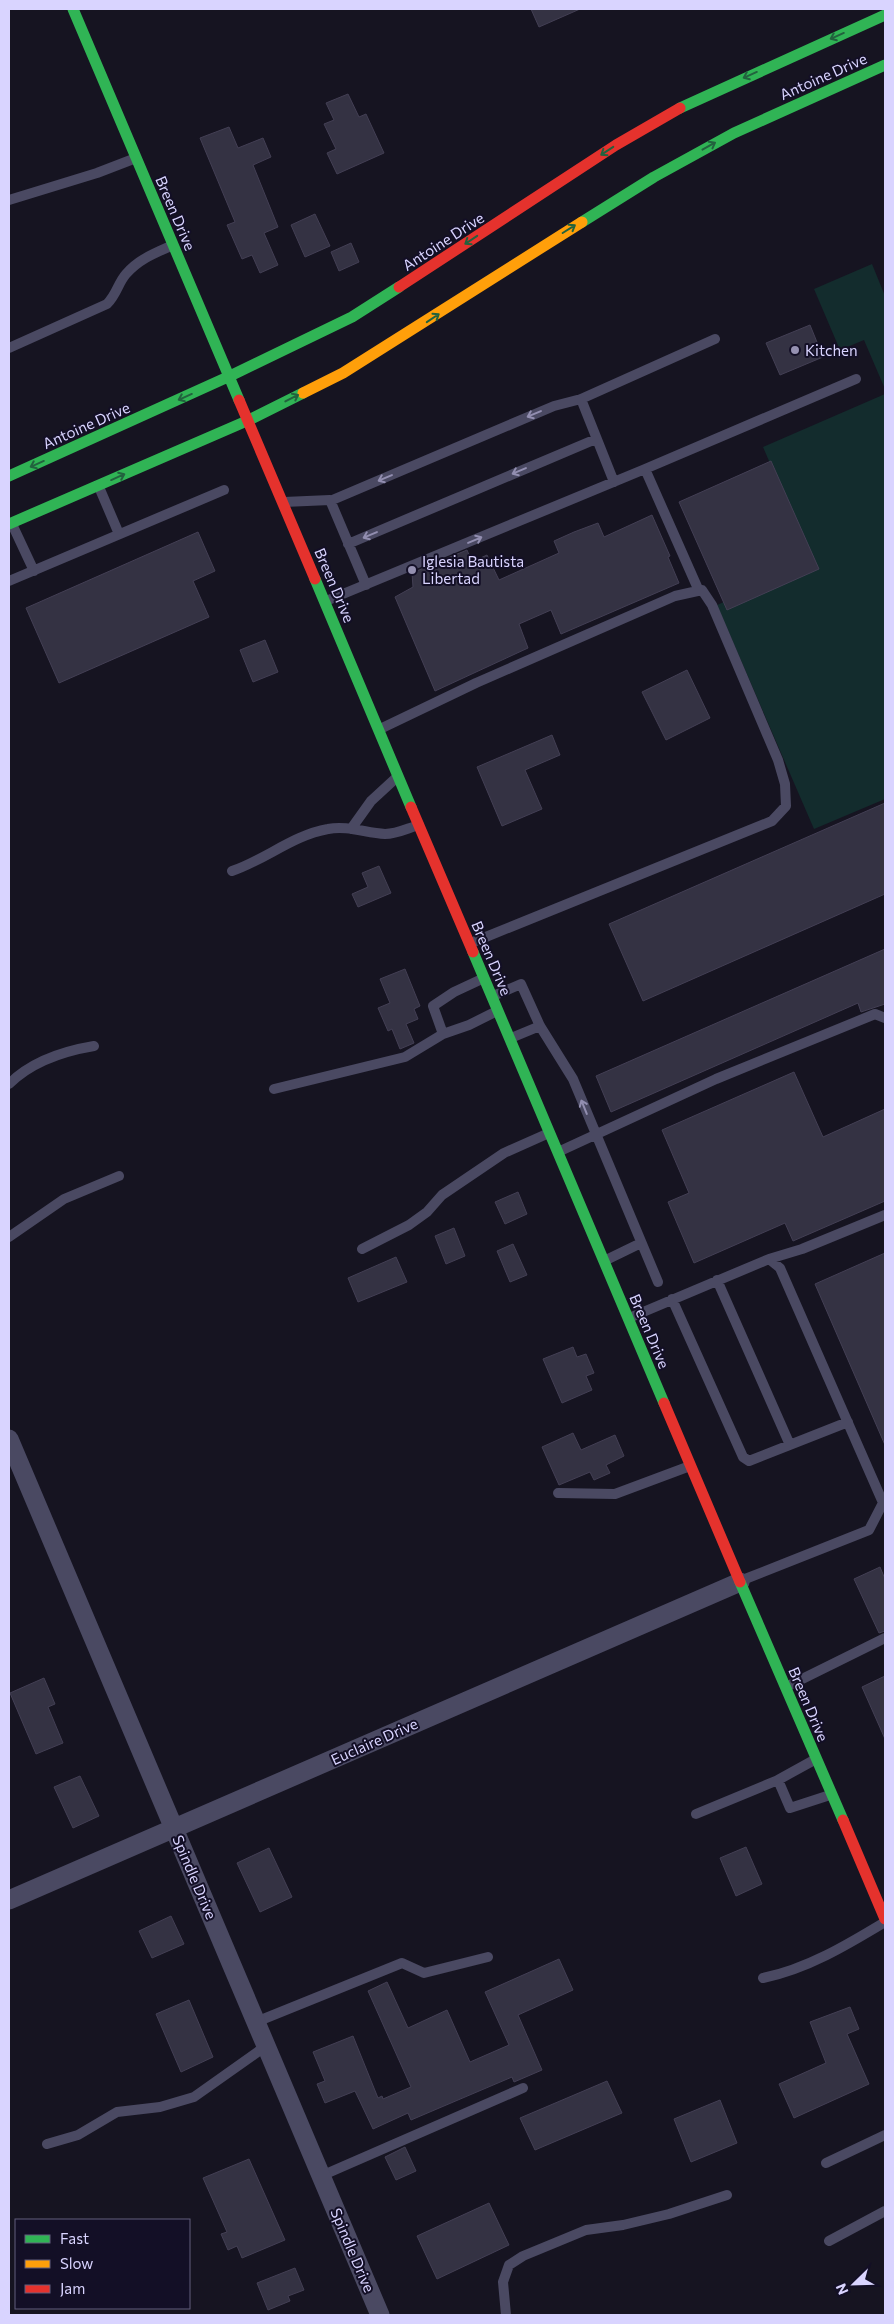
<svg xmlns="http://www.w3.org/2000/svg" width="894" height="2324" font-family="Commissioner,sans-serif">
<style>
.green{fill:#132c2d}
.building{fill:#343243;stroke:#433f54}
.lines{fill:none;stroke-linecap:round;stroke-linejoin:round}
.lane{stroke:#4a4962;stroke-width:10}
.street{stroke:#4a4962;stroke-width:19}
.fast{stroke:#30b455;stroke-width:11}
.slow{stroke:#ff9f0a;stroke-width:11}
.jam{stroke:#e5322d;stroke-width:11}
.oneway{stroke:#22623e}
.oneway2{stroke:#928eb0}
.poi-dot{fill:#9591b1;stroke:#130f26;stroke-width:2}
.labels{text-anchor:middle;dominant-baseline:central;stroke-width:4;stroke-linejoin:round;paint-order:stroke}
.street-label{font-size:15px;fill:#d9d4ff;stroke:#130f26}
.poi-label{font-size:15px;fill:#d9d4ff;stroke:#130f26;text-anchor:start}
</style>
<rect width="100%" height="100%" fill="#161421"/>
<!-- green -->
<path class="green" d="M872,264L885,296V389L864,340L840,350L814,289Z
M885,394V799L814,829L717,605L813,563L763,447Z"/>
<!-- building -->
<path class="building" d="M531,9H580L539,27Z
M348,94L359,117L366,114L384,153L337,174L327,153L336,149L324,124L334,120L326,103Z
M229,127L238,148L263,138L271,157L253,165L278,227L264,233L278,265L260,273L252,255L242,259L227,225L235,222L200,138Z
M315,214L330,246L305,257L291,225Z
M351,243L359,262L339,271L331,252Z
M810,325L823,357L780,375L766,343Z
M771,461L819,569L727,610L679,502Z
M652,515L670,556L668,557L679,583L561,634L551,610L519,624L528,648L435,691L395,597L413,587L412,573L467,550L472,562L487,555L499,580L559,553L554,541L574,532L598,523L604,537Z
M198,532L215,571L193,581L209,617L59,683L26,608Z
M265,640L278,672L253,682L240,650Z
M687,670L710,718L666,740L642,692Z
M552,735L560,755L525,770L542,809L502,826L477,767Z
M885,803V894L643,1001L609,924Z
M379,866L391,893L358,907L352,894L368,887L362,873Z
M885,949V1004L861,1012L858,1003L611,1112L596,1076Z
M405,969L420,1006L414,1009L418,1019L406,1024L414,1043L400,1049L392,1029L388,1031L378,1008L390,1003L380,979Z
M794,1072L823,1137L885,1109V1201L793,1241L785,1223L694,1263L668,1202L689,1193L662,1130Z
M518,1192L527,1214L505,1224L495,1202Z
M454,1228L465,1256L446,1264L435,1236Z
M513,1244L527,1275L510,1282L497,1251Z
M885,1253V1445L815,1284Z
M396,1257L407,1282L358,1302L348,1278Z
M573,1347L577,1357L586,1354L594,1373L586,1376L592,1390L562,1403L543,1359Z
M573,1433L581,1450L615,1435L624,1456L606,1465L610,1473L594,1480L590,1472L559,1485L542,1447Z
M880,1567L885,1579V1631L879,1633L854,1579Z
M885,1676V1739L862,1687Z
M44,1678L55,1704L48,1707L63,1743L36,1754L10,1693Z
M80,1776L99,1816L73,1828L54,1787Z
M746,1847L762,1884L736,1896L720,1858Z
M269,1848L292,1897L260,1912L237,1863Z
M171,1916L184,1944L152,1958L139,1931Z
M559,1959L573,1990L518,2015L542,2070L514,2082L512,2077L411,2120L408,2113L373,2129L355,2091L325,2103L317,2084L325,2081L313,2052L353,2036L378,2098L382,2096L383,2099L411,2087L368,1991L387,1982L408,2028L447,2010L470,2062L509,2045L485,1992Z
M189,2000L213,2057L181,2072L156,2014Z
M850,2007L859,2029L847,2034L869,2084L794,2118L779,2084L826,2063L810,2022Z
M607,2081L622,2113L535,2150L520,2118Z
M720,2100L737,2143L691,2162L674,2119Z
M405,2147L416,2171L396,2180L385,2157Z
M249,2159L285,2240L242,2258L237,2246L228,2250L221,2234L227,2232L203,2178Z
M489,2203L509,2245L437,2279L417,2236Z
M295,2268L304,2290L288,2296L290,2301L268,2310L257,2283Z"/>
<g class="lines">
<!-- lane -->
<path class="lane" d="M9,200L97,173L136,158
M9,348L107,304C117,294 118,283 126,274C139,259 155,253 173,245
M581,399L614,482
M99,487L119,534
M330,501L554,406L581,399L715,339
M284,502L330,500L366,585
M12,524L34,571
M348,544L596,439
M9,581L224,490
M699,591L645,469L856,379
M326,601L645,469
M380,729L476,683L675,596L702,590L712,605L778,760L785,784L786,806L772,821L471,943
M351,829L371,801L396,778
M232,871C265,860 293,835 328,829C347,825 366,833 385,834C397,834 408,828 419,825
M484,978L454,992L433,1006L443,1034L469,1025L497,1011
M493,996L521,984L540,1026L573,1079L658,1282
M511,1038L540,1026
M9,1084C31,1062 64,1051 94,1046
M274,1089L405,1057L443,1034
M558,1152L716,1079L875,1014L885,1018
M9,1237L64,1199L119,1176
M362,1249L409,1225L427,1212L442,1195L504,1153L549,1133
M769,1259L802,1249L885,1215
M604,1261L641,1243
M717,1280L790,1445
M672,1299L743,1457L749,1461L848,1422
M629,1318L769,1259L780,1268L884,1505
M558,1493L615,1494L690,1466
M740,1581L869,1530L885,1499
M786,1687L885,1638
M816,1759L778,1780L790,1808L830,1795
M696,1814L778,1780
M763,1978C807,1969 847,1945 885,1922
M256,2022L402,1963L424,1973L488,1957
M47,2144L78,2135L117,2112L160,2107L194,2097L266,2046
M826,2163L885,2135
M321,2176L523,2088
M829,2241L885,2211
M506,2315L503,2282L509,2265L523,2256L586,2230L623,2225L669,2214L727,2195"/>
<!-- street -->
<path class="street" d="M9,1439L380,2315
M9,1900L740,1582"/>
<!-- fast -->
<path class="fast" d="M73,9L239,400
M680,108L885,15
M582,222L654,177L734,133L885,65
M9,476L230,376L352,317L399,287
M9,524L249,420L303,393
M315,579L411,807
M473,952L664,1403
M740,1582L843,1820"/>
<!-- slow -->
<path class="slow" d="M303,393L343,373L582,222"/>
<!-- jam -->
<path class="jam" d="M399,287L616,145L680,108
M239,400L315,579
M411,807L473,952
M664,1403L740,1582
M843,1820L885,1919"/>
</g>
<!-- one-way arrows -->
<defs><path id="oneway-shaft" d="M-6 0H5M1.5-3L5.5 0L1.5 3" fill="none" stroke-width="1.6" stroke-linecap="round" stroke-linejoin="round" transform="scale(1.25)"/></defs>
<g class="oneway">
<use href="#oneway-shaft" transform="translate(837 36) rotate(156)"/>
<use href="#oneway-shaft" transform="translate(750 75) rotate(156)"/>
<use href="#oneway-shaft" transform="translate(709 146) rotate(-29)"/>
<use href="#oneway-shaft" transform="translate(607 151) rotate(147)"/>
<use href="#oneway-shaft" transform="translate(569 229) rotate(-32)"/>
<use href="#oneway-shaft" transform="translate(471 240) rotate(146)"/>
<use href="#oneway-shaft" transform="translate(433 318) rotate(-34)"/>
<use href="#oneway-shaft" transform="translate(185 397) rotate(156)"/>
<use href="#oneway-shaft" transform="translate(292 398) rotate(-27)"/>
<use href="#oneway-shaft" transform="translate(37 464) rotate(156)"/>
<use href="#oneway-shaft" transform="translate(118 477) rotate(-24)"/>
</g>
<g class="oneway2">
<use href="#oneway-shaft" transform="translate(534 414) rotate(157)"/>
<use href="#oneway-shaft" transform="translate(519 471) rotate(157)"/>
<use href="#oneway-shaft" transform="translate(385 478) rotate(157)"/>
<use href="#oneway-shaft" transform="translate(370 535) rotate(157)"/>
<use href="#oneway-shaft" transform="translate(475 540) rotate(-23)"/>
<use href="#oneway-shaft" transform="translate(584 1107) rotate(-112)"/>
</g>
<!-- markers -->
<g class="poi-dot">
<circle cx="795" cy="350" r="5"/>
<circle cx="412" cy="570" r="5"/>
</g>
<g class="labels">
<!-- street labels -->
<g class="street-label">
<text transform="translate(823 76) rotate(-24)">Antoine Drive</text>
<text transform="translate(176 213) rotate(67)">Breen Drive</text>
<text transform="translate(443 241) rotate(-33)">Antoine Drive</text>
<text transform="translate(86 425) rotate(-24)">Antoine Drive</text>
<text transform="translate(335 585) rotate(67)">Breen Drive</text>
<text transform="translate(492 958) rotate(67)">Breen Drive</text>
<text transform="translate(650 1331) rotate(67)">Breen Drive</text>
<text transform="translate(809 1704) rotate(67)">Breen Drive</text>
<text transform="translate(374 1741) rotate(-24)">Euclaire Drive</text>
<text transform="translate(195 1877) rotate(67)">Spindle Drive</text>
<text transform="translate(353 2250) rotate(67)">Spindle Drive</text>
</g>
<!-- poi labels -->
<g class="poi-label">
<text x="805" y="350">Kitchen</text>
<text x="422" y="561">Iglesia Bautista<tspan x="422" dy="17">Libertad</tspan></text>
</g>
</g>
<!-- border -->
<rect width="894" height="2324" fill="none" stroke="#d9d4ff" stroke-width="20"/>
<!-- legend -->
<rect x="15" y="2219" width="175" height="90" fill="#130f26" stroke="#625e7d"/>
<rect x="25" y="2235" width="25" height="8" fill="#30b455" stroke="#625e7d"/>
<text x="60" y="2244" font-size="15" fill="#d9d4ff">Fast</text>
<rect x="25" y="2260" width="25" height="8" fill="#ff9f0a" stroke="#625e7d"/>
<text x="60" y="2269" font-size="15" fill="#d9d4ff">Slow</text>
<rect x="25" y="2285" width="25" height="8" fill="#e5322d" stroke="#625e7d"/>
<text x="60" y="2294" font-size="15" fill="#d9d4ff">Jam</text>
<!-- north arrow -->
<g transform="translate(854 2284) rotate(247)" stroke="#130f26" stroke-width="4" paint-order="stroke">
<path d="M0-4L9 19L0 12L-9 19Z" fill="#d9d4ff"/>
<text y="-8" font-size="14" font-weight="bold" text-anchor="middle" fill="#d9d4ff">N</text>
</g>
</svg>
